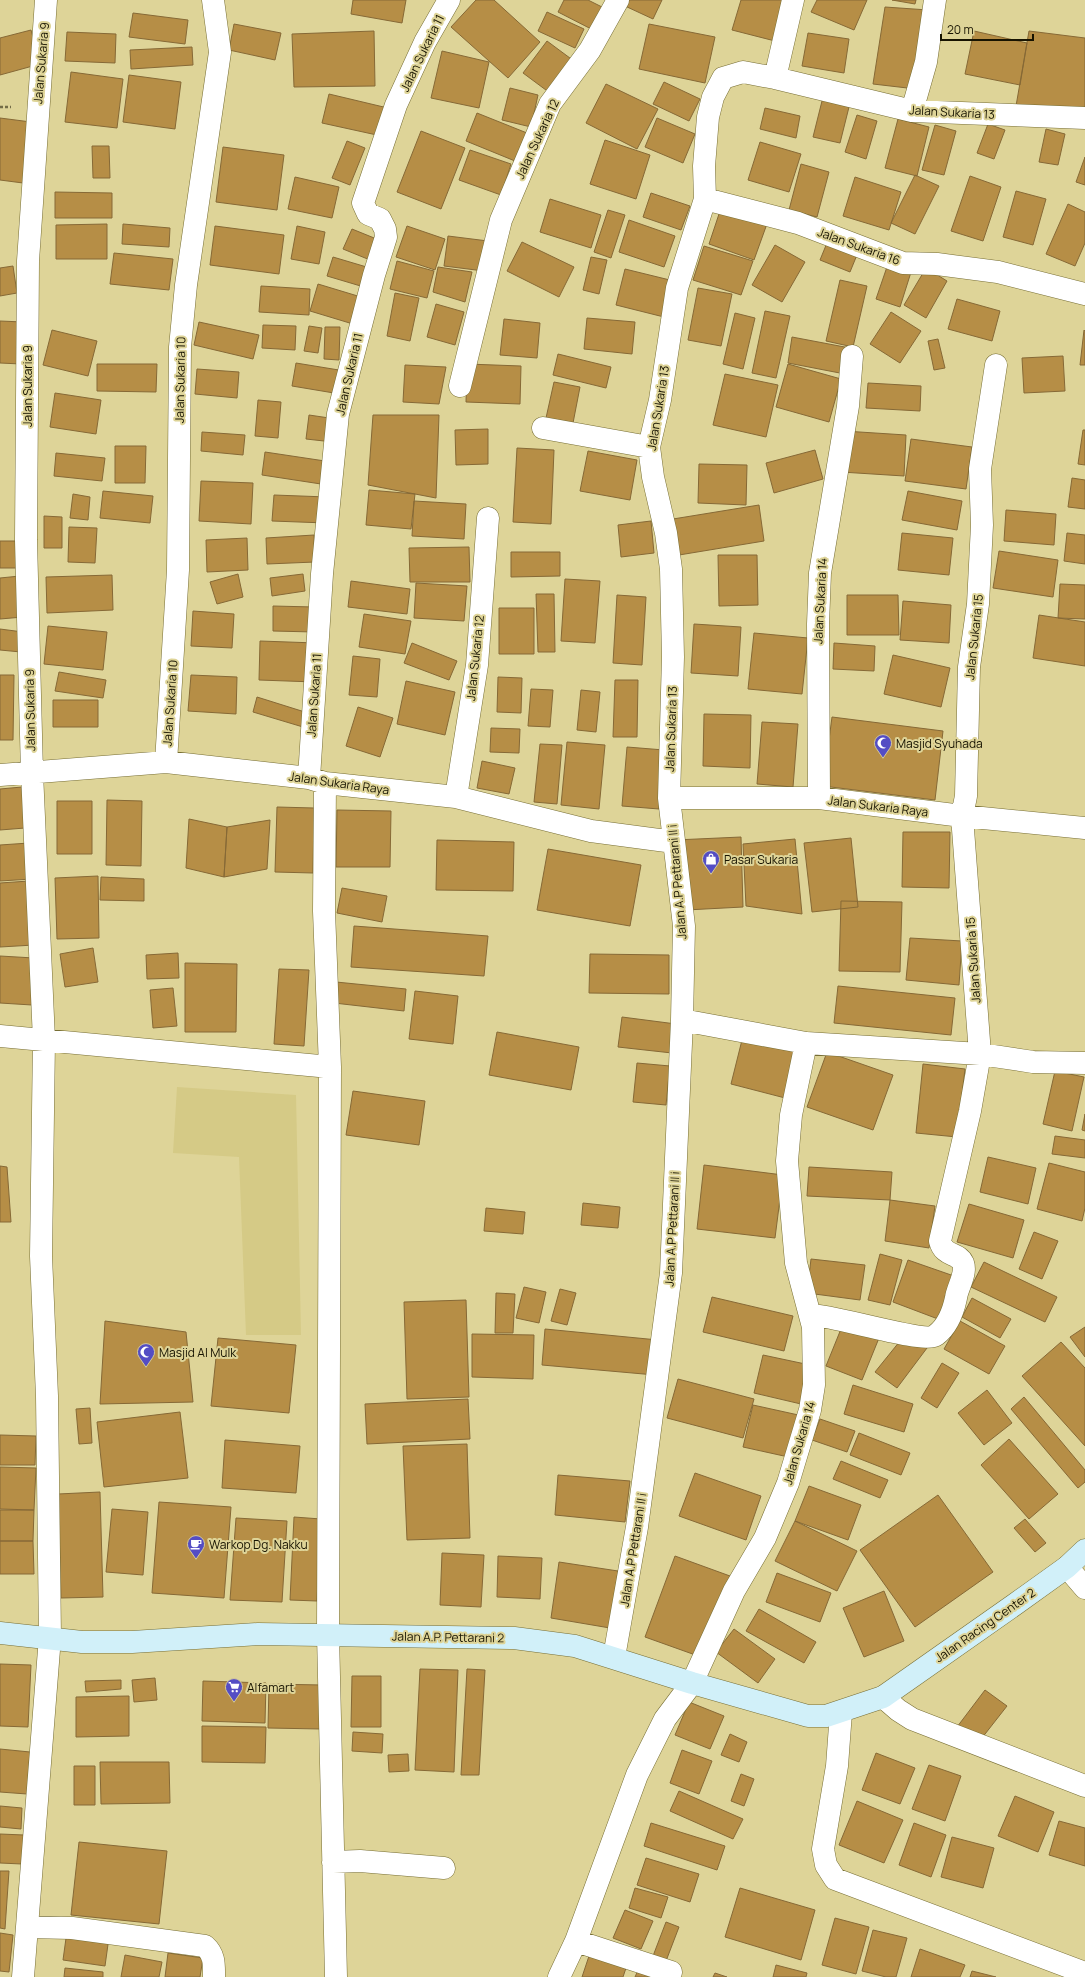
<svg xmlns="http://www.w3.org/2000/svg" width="1085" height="1977" font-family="Manrope,sans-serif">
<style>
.built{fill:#d5ca86}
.building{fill:#b68e46;stroke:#866936}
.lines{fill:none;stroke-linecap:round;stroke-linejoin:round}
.street-casing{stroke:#776e34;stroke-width:23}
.secondary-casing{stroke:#776e34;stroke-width:23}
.path{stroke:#746d47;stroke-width:2.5;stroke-dasharray:3 2;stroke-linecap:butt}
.street{stroke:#fff;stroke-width:22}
.secondary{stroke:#d1f0f9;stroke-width:22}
.labels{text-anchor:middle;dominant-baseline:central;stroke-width:4;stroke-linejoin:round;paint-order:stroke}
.street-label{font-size:12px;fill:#171300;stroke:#ded498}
.poi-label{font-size:12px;fill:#171300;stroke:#ded498;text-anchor:start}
</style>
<rect width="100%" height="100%" fill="#ded498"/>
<!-- built -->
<path class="built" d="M177,1087L296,1095L301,1335H246L239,1157L173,1153Z"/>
<!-- building -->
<path class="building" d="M353,0H406L402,23L351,14Z
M476,0H494L540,42L508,78L451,27Z
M564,0H588L610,11L599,33L558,12Z
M628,0H662L653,19L625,6Z
M741,0H787L775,41L732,30Z
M817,0H867L854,30L811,12Z
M892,0H916L915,4Z
M885,7L928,10L916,89L873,84Z
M547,12L584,29L575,48L538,31Z
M133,13L188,20L185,44L129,37Z
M234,24L281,33L275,60L229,50Z
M649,24L715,37L705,83L639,69Z
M31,30L40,64L0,75V38Z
M374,31L375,86L294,87L292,34Z
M974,31L1027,43L1020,85L965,74Z
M1029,31L1085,38V115L1016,106Z
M67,32L116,34L115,63L65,61Z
M808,33L849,39L844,73L802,66Z
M547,41L578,64L554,96L523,73Z
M192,47L193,65L131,69L130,50Z
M442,51L489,62L479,108L431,98Z
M71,72L123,79L117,128L65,122Z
M129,75L181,82L175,129L123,122Z
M664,82L700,99L689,121L653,104Z
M606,84L658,109L637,149L586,123Z
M510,88L538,95L531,127L502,120Z
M329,94L392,109L386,137L322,123Z
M823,97L850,103L840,143L813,137Z
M765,108L800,116L796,138L760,129Z
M477,113L527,133L515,161L466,141Z
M857,115L877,121L866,159L845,152Z
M0,118L31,122L23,183L0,180Z
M657,118L695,134L683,163L645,147Z
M898,119L929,127L917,176L885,168Z
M988,124L1005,130L994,159L977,153Z
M935,125L956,131L944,175L922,170Z
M1046,129L1065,134L1058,165L1039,162Z
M421,131L465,148L441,209L397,192Z
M605,140L650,155L636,199L590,184Z
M347,141L365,148L350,185L332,178Z
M760,142L801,154L789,192L748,180Z
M92,146H109L110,178H93Z
M223,147L284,155L277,210L216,202Z
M470,150L511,164L501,195L459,180Z
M1085,157V185L1076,182Z
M801,164L829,172L817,217L789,210Z
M915,175L939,186L915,234L891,223Z
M970,176L1001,187L983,241L951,231Z
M295,177L339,187L332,218L288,209Z
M855,177L901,192L889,230L843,216Z
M1016,191L1046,199L1033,245L1003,237Z
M55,192L112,193V218H55Z
M651,193L690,206L681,230L643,217Z
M550,199L601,215L591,248L540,232Z
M1068,204L1085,212V243L1075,266L1046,254Z
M722,205L768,221L754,260L709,244Z
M608,210L625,215L611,258L594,252Z
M629,220L675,236L664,267L619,252Z
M107,224V259H56V225Z
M123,224L170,228L169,247L122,244Z
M215,226L284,235L279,274L210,265Z
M297,226L325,232L319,264L291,259Z
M407,226L445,239L435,270L396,257Z
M352,229L384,242L375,262L343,249Z
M448,236L488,241L484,271L444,266Z
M829,238L859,250L850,272L820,260Z
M522,242L574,267L559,297L507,271Z
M775,245L805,262L782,302L752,285Z
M704,246L753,261L741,295L693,280Z
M114,253L173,259L169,290L110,284Z
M333,257L370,268L364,287L327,276Z
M591,257L607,260L599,294L583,290Z
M397,261L434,271L427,298L390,289Z
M889,261L912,269L900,307L876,299Z
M13,266L17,293L0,296V268Z
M438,267L472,272L465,302L433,292Z
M926,268L947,281L926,318L904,305Z
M625,269L678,282L668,318L616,305Z
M840,280L867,286L853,347L826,341Z
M318,284L361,297L353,324L310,311Z
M261,286L310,289L309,315L259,312Z
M698,288L732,294L721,346L688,340Z
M395,293L419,298L410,341L387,336Z
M957,299L1000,311L992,341L948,329Z
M436,304L464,312L455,345L427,337Z
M765,311L790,316L776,378L752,373Z
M891,312L921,331L900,363L870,344Z
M735,313L755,318L743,369L723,364Z
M587,318L635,322L632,354L584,349Z
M504,319L540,323L537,358L500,355Z
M0,321L23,322L21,364L0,363Z
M199,322L259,335L253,359L194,345Z
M263,325L296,326L295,350L262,348Z
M309,326L322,328L318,353L304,351Z
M325,327H340L339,360L324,359Z
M52,330L97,341L88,376L43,365Z
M1084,330L1085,331V365H1080Z
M792,337L850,348L845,374L788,363Z
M938,339L945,368L934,370L928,341Z
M558,354L611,367L606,388L553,375Z
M1063,356L1065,391L1024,393L1022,358Z
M296,363L345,371L340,394L292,386Z
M97,364H157L156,392L97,391Z
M467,364L521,366L520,404L466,402Z
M788,364L841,379L829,422L776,407Z
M405,365L446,367L439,404L403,402Z
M197,369L239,372L237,398L195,394Z
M725,374L778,385L766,437L713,425Z
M554,382L580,387L573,423L546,418Z
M868,383L921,386L920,411L866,408Z
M55,393L101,400L96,434L50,427Z
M258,400L281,402L278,438L255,436Z
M309,415L336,419L333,442L306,439Z
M373,415H439L436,498L368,485Z
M488,429V464L456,465L455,430Z
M1083,430H1085V465L1078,464Z
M844,431L906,435L904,476L841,472Z
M202,432L245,435L243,455L201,451Z
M911,439L972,447L966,489L905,481Z
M115,446H146L145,483H115Z
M517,448L554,450L551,524L513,522Z
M815,450L823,479L774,493L766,463Z
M588,451L637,460L630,500L580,491Z
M265,452L325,461L321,484L262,475Z
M56,453L105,458L102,481L54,476Z
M699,464L747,465L746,505L698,503Z
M1072,478L1085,480V509L1068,507Z
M201,481L253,483L251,524L199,521Z
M369,490L415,494L411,529L366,525Z
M103,491L153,496L150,523L100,518Z
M908,491L962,501L957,530L902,520Z
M73,494L90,497L88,520L70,518Z
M274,495L327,497L326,523L272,521Z
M414,501L466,504L464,539L412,536Z
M759,505L764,541L679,555L673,519Z
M1006,510L1056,514L1054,545L1004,541Z
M44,516L62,517V548H44Z
M651,521L654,553L621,557L618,525Z
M69,527L97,528L95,563L68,562Z
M902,533L953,538L949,575L898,570Z
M1067,533L1085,535V564L1064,561Z
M314,535L315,562L267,564L266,538Z
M247,538L248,570L207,572L206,540Z
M0,541H18V568H0Z
M469,547L470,582H410L409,548Z
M999,551L1058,560L1053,597L993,588Z
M511,552H560V576L511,577Z
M718,555H757L758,605L719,606Z
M238,574L243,597L217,604L210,582Z
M303,574L305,591L272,596L270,578Z
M112,575L113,610L47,613L46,577Z
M20,576L23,617L0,619V578Z
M565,579L600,581L595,643L561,641Z
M351,581L410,589L407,614L348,607Z
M416,583L467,586L464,621L414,618Z
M1060,584L1085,585V619L1058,618Z
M536,594H554L555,652H538Z
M617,595L646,597L642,665L613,663Z
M847,595H898L899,635H847Z
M903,601L951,605L949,643L900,640Z
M273,606L314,607V632L273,631Z
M499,608H534V654H499Z
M193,611L234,614L232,648L191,646Z
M364,614L411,621L405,654L359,647Z
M1039,615L1085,622V666L1033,658Z
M694,624L741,627L738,676L691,673Z
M48,626L107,632L103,670L44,664Z
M0,629L23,632L21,652L0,650Z
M754,633L808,638L802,694L748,689Z
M260,641L316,643L315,682L259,680Z
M412,643L457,661L449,680L404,663Z
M834,643L875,646L874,671L833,669Z
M893,655L950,668L941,707L884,694Z
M353,656L380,659L377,697L349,695Z
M59,672L106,680L103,698L55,691Z
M0,675H14L13,740H0Z
M191,675L237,677L236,714L188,711Z
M498,677L522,678L521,713L497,712Z
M615,680H638L637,737H613Z
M406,681L455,692L445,735L397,724Z
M531,689L553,690L550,727L528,726Z
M581,690L600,692L596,732L577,730Z
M257,697L308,713L303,727L253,712Z
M53,700H98V727H53Z
M358,707L393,718L380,757L346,746Z
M704,714L751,715L750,768L703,766Z
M832,717L943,731L935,800L823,786Z
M762,722L798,724L793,787L757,784Z
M491,728L520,729L519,753L490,752Z
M567,742L605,745L599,809L561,805Z
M540,744L562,745L557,804L534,802Z
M627,747L664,750L659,809L622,806Z
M482,761L515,768L509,794L477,788Z
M22,787L25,828L0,830V789Z
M107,800L142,801L141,866L106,865Z
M57,801H92V854H57Z
M277,807L314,808L313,873L275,872Z
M337,810L391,811L390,867H336Z
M189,819L227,827L224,877L186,868Z
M270,820L267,869L224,877L227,827Z
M903,832H950L949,888L902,887Z
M741,837L743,907L686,910L675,840Z
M851,838L858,907L812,912L804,843Z
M795,839L802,914L746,906L743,844Z
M437,840L514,842L513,891L436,890Z
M29,843L32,879L0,881V845Z
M548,849L641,865L630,926L537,910Z
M98,876L99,938L57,939L55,878Z
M101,877L144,879V901L100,900Z
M29,881L34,945L0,947V883Z
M342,888L387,896L382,922L337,913Z
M841,901L902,902L900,972L839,971Z
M354,926L488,936L484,976L351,967Z
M910,938L962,941L959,985L906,980Z
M93,948L98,982L65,987L60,954Z
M178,953L179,978L147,979L146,955Z
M590,954L669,955V994L589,993Z
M0,956L34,958L32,1005L0,1003Z
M185,963L237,964L236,1032H185Z
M279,969L309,970L304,1046L274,1044Z
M336,982L406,989L404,1011L334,1003Z
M838,986L955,998L951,1035L834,1023Z
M173,988L177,1026L153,1028L150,990Z
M415,991L458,996L453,1044L409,1039Z
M622,1017L676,1024L672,1053L618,1047Z
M497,1032L579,1047L571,1090L489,1075Z
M744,1032L803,1047L789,1099L731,1084Z
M827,1052L893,1075L873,1130L807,1107Z
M637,1063L670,1066L666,1105L633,1102Z
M923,1064L965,1069L957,1137L916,1133Z
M1055,1071L1084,1077L1072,1131L1043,1124Z
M353,1091L425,1101L419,1145L346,1135Z
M1085,1114V1131L1082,1130Z
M1055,1136L1085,1140V1158L1052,1154Z
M988,1157L1036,1168L1028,1204L980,1192Z
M1049,1163L1085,1172V1208L1082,1221L1037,1209Z
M704,1165L783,1175L775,1238L697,1229Z
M0,1166L7,1167L11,1222H0Z
M809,1167L892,1172L890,1200L807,1196Z
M890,1200L935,1206L929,1248L885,1241Z
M583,1203L620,1207L618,1228L581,1225Z
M969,1204L1024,1220L1013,1258L957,1242Z
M486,1208L525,1212L523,1234L484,1231Z
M1034,1232L1058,1241L1042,1279L1019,1269Z
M880,1254L902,1260L890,1305L868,1300Z
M811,1259L865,1265L860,1300L807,1293Z
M908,1260L954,1276L938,1319L893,1302Z
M984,1262L1057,1297L1045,1322L971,1287Z
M524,1287L546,1292L539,1323L516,1318Z
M560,1289L576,1293L567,1325L551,1321Z
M496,1293L515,1294L513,1333H495Z
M712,1297L793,1316L784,1351L703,1332Z
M972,1298L1011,1319L1000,1338L962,1317Z
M466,1300L469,1397L407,1399L404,1302Z
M105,1321L186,1332L193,1402L100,1404Z
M960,1321L1005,1346L989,1374L944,1349Z
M843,1324L879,1338L862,1380L826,1366Z
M1085,1327V1357L1070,1337Z
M545,1329L658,1340L655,1375L542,1365Z
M472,1334L534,1335L533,1379L472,1377Z
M218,1338L296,1345L289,1413L211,1406Z
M900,1341L930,1344L897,1388L875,1372Z
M1061,1342L1085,1368V1446L1022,1376Z
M763,1355L810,1365L801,1404L754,1393Z
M942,1363L959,1373L937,1408L921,1398Z
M678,1379L754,1399L743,1438L667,1418Z
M853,1385L913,1404L904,1432L844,1414Z
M987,1390L1012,1423L984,1445L958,1413Z
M1024,1397L1085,1470V1482L1078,1488L1011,1409Z
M468,1399L470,1439L367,1444L365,1404Z
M753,1405L803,1416L793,1458L743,1447Z
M90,1408L92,1443L79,1444L76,1409Z
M180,1412L188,1478L104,1487L97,1422Z
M820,1419L855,1431L847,1452L812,1440Z
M859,1433L910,1453L901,1475L850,1455Z
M0,1435L36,1436L35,1465H0Z
M1009,1439L1058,1494L1029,1519L981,1465Z
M225,1440L300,1446L296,1493L222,1488Z
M467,1444L470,1538L407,1540L403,1446Z
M841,1461L888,1480L880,1498L833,1479Z
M0,1467L36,1468L34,1510L0,1509Z
M695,1473L761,1496L746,1540L679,1516Z
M558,1475L630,1481L625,1522L555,1515Z
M809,1486L861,1505L848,1540L795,1521Z
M100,1492L103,1597L61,1598L58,1494Z
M938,1495L993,1572L915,1627L860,1550Z
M159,1502L231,1507L224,1598L152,1593Z
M112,1509L148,1512L143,1575L106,1572Z
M0,1510H34L33,1541H0Z
M294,1517L321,1519L317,1601L290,1600Z
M236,1518L287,1521L282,1602L230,1600Z
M1025,1519L1046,1543L1035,1552L1014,1528Z
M795,1521L857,1551L837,1591L775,1561Z
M0,1541H33L34,1574H0Z
M442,1553L484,1555L481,1607L440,1605Z
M498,1556L542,1558L540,1599L497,1597Z
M675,1556L730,1576L701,1657L645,1637Z
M559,1562L618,1571L610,1628L551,1618Z
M777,1573L831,1593L820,1622L766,1602Z
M884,1591L904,1641L864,1657L843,1608Z
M759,1609L816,1642L804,1663L746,1631Z
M734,1629L775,1659L758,1683L716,1652Z
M0,1664L31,1665L28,1727L0,1726Z
M420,1669L458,1670L454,1772L415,1770Z
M467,1669L485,1670L479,1775H461Z
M352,1676H381V1727H351Z
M155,1678L157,1700L134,1702L132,1680Z
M121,1680V1689L86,1692L85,1681Z
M203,1681L266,1683L265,1723L202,1721Z
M269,1684L322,1685L321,1729L268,1728Z
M985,1690L1007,1706L978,1743L957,1727Z
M129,1696V1736L76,1737V1697Z
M689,1702L724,1716L710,1749L675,1735Z
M202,1726L266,1727L265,1763L202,1762Z
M353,1732L383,1734L382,1753L352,1751Z
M730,1734L747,1742L739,1762L721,1755Z
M0,1749L30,1752L27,1794L0,1792Z
M682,1750L712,1761L699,1794L670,1783Z
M876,1753L915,1768L900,1804L862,1790Z
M408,1754L409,1771L389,1772L388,1755Z
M100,1762H169L170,1803L101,1804Z
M929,1765L961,1776L945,1821L912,1809Z
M74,1766H95V1805H74Z
M741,1774L754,1779L744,1806L731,1801Z
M679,1791L743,1819L733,1839L670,1811Z
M1015,1796L1054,1812L1038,1852L998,1836Z
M857,1801L903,1820L884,1863L839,1845Z
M0,1806L22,1808L21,1829L0,1827Z
M1059,1821L1085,1828V1866L1049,1855Z
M651,1823L725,1846L717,1870L644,1846Z
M914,1823L946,1835L931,1877L899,1865Z
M0,1834L24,1835L22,1864L0,1863Z
M952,1837L994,1848L983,1888L941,1877Z
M79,1842L167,1851L159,1924L71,1915Z
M646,1858L699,1874L690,1902L637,1885Z
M0,1871H9L5,1929L0,1928Z
M635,1888L668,1897L661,1918L629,1908Z
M740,1888L815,1910L801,1960L725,1937Z
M625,1910L653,1921L641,1949L613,1938Z
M835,1918L869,1927L856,1974L822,1965Z
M666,1922L679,1927L666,1961L653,1956Z
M873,1930L907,1938L896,1977H886L862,1971Z
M67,1931L109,1937L105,1966L63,1960Z
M0,1933L13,1935L9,1972L0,1971Z
M920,1949L965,1965L960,1977H911Z
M168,1953L203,1958L200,1977H165Z
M125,1955L162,1962L159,1977H121Z
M589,1956L626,1968L623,1977H582Z
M776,1965L807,1973L806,1977H773Z
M65,1968L103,1972V1977H64Z
M639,1968L661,1977H635Z
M972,1971L996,1977H970Z
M715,1973L727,1977H713Z"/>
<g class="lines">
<!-- street casing -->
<g class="street-casing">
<path id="street" d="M775,78L793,0
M912,111L926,62L935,0
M705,199L798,223L903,263L937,264L998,272L1085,294
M460,386L501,220L550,104L590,50L618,0
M543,428L649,447
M166,762L178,570L180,347L186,285L220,52L213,0
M0,775L166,762L309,778L325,783L456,797L591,831L674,842
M309,778L322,574L338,414L374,275L386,237L385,229L380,219L368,214L363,203L396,105L425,42L449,0
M325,783L324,911L330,1067L328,1634L336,1977
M456,797L477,665L488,518
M669,798H819L962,816L1085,828
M819,798L818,624L820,573L848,406L852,356
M682,1020L806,1043L980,1054L1033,1062L1085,1063
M0,1036L330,1067
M811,1315C834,1315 924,1344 936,1335C948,1326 953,1312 956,1298C957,1288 967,1274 963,1263C958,1252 944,1257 940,1241L970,1111L980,1054L962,816L966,796L969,667L978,604L982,525L980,469L996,365
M1067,1567L1085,1588
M614,1657L637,1527L671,1273L682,1020L684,926L669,798L673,657L671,569L666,533L653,477L649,447L660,400L677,288L705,199L704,166L708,117L713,97L723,78L743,72L775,78L912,111L1085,118
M883,1697L898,1710L912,1719L1085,1786
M841,1712L837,1766L823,1849L826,1865L835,1879L1085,1973
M333,1862L360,1861L444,1868
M27,1927L72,1928L205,1946C215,1955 214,1965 214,1977
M576,1941L671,1972
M23,1977L50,1637L47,1396L41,1256L44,1040L32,773L26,540L28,261L46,0
M559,1977L576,1941L637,1775L665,1719L692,1683L734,1591L765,1538L788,1483L810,1410L814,1385L813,1327L796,1263L787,1161L791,1115L806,1043"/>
</g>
<!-- secondary casing -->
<g class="secondary-casing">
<path id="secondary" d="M0,1633L82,1642H132L258,1634L514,1638L575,1646L692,1683L808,1716H826L883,1697L1014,1605L1067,1567L1085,1550"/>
</g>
<!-- path -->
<path class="path" d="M0,107H11"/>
<!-- street -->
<use href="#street" class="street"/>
<!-- secondary -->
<use href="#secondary" class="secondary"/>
</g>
<!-- icons -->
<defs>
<g id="mosque-pin" transform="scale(0.9)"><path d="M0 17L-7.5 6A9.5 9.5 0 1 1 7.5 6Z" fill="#544dc4" stroke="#ded498"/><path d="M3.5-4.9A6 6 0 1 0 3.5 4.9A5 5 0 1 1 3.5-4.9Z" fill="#fff"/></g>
<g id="shop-pin" transform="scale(0.9)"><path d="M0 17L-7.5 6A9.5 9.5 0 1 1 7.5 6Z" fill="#544dc4" stroke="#ded498"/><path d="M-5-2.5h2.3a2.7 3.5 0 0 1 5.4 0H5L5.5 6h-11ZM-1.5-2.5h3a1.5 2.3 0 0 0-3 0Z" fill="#fff"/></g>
<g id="cafe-pin" transform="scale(0.9)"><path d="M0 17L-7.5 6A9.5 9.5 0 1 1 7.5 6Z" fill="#544dc4" stroke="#ded498"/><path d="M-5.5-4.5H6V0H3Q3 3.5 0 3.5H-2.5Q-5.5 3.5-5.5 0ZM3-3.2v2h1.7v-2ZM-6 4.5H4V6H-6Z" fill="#fff"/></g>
<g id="supermarket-pin" transform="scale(0.9)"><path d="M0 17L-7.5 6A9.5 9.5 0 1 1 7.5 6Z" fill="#544dc4" stroke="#ded498"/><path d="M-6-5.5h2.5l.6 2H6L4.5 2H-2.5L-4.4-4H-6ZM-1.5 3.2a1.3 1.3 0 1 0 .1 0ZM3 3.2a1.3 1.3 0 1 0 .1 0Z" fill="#fff"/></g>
</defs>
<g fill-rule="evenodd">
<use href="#mosque-pin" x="883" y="743"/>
<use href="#shop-pin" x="711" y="859"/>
<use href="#mosque-pin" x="146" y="1352"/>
<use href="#cafe-pin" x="196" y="1544"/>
<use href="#supermarket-pin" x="234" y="1687"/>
</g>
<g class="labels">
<!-- street labels -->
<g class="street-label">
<text transform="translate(422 53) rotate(-64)">Jalan Sukaria 11</text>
<text transform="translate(41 63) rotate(-85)">Jalan Sukaria 9</text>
<text transform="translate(952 112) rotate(3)">Jalan Sukaria 13</text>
<text transform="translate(537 139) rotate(-65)">Jalan Sukaria 12</text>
<text transform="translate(859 246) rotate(20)">Jalan Sukaria 16</text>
<text transform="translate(349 374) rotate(-77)">Jalan Sukaria 11</text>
<text transform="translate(180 380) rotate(-89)">Jalan Sukaria 10</text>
<text transform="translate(27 386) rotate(-90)">Jalan Sukaria 9</text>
<text transform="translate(658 408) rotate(-81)">Jalan Sukaria 13</text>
<text transform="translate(820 601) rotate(-87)">Jalan Sukaria 14</text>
<text transform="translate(974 637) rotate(-84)">Jalan Sukaria 15</text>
<text transform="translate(475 658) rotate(-84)">Jalan Sukaria 12</text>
<text transform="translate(314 695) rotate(-86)">Jalan Sukaria 11</text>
<text transform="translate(170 703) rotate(-86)">Jalan Sukaria 10</text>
<text transform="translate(30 710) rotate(-91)">Jalan Sukaria 9</text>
<text transform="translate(671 729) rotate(-88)">Jalan Sukaria 13</text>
<text transform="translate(339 783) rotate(8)">Jalan Sukaria Raya</text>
<text transform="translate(878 806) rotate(7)">Jalan Sukaria Raya</text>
<text transform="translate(677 882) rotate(-95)">Jalan A.P Pettarani II i</text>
<text transform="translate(973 960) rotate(-94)">Jalan Sukaria 15</text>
<text transform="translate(672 1229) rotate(-87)">Jalan A.P Pettarani II i</text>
<text transform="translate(799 1443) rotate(-74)">Jalan Sukaria 14</text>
<text transform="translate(633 1550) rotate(-81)">Jalan A.P Pettarani II i</text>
<text transform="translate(985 1625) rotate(-35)">Jalan Racing Center 2</text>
<text transform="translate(448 1637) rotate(1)">Jalan A.P. Pettarani 2</text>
</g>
<!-- poi labels -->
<g class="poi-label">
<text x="896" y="743">Masjid Syuhada</text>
<text x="724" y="859">Pasar Sukaria</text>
<text x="159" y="1352">Masjid Al Mulk</text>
<text x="209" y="1544">Warkop Dg. Nakku</text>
<text x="247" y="1687">Alfamart</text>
</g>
</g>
<!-- scale -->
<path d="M941 34v6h92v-6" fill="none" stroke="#171300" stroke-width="2"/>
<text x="947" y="34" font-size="12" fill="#171300" stroke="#ded498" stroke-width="3" paint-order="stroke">20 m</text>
</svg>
